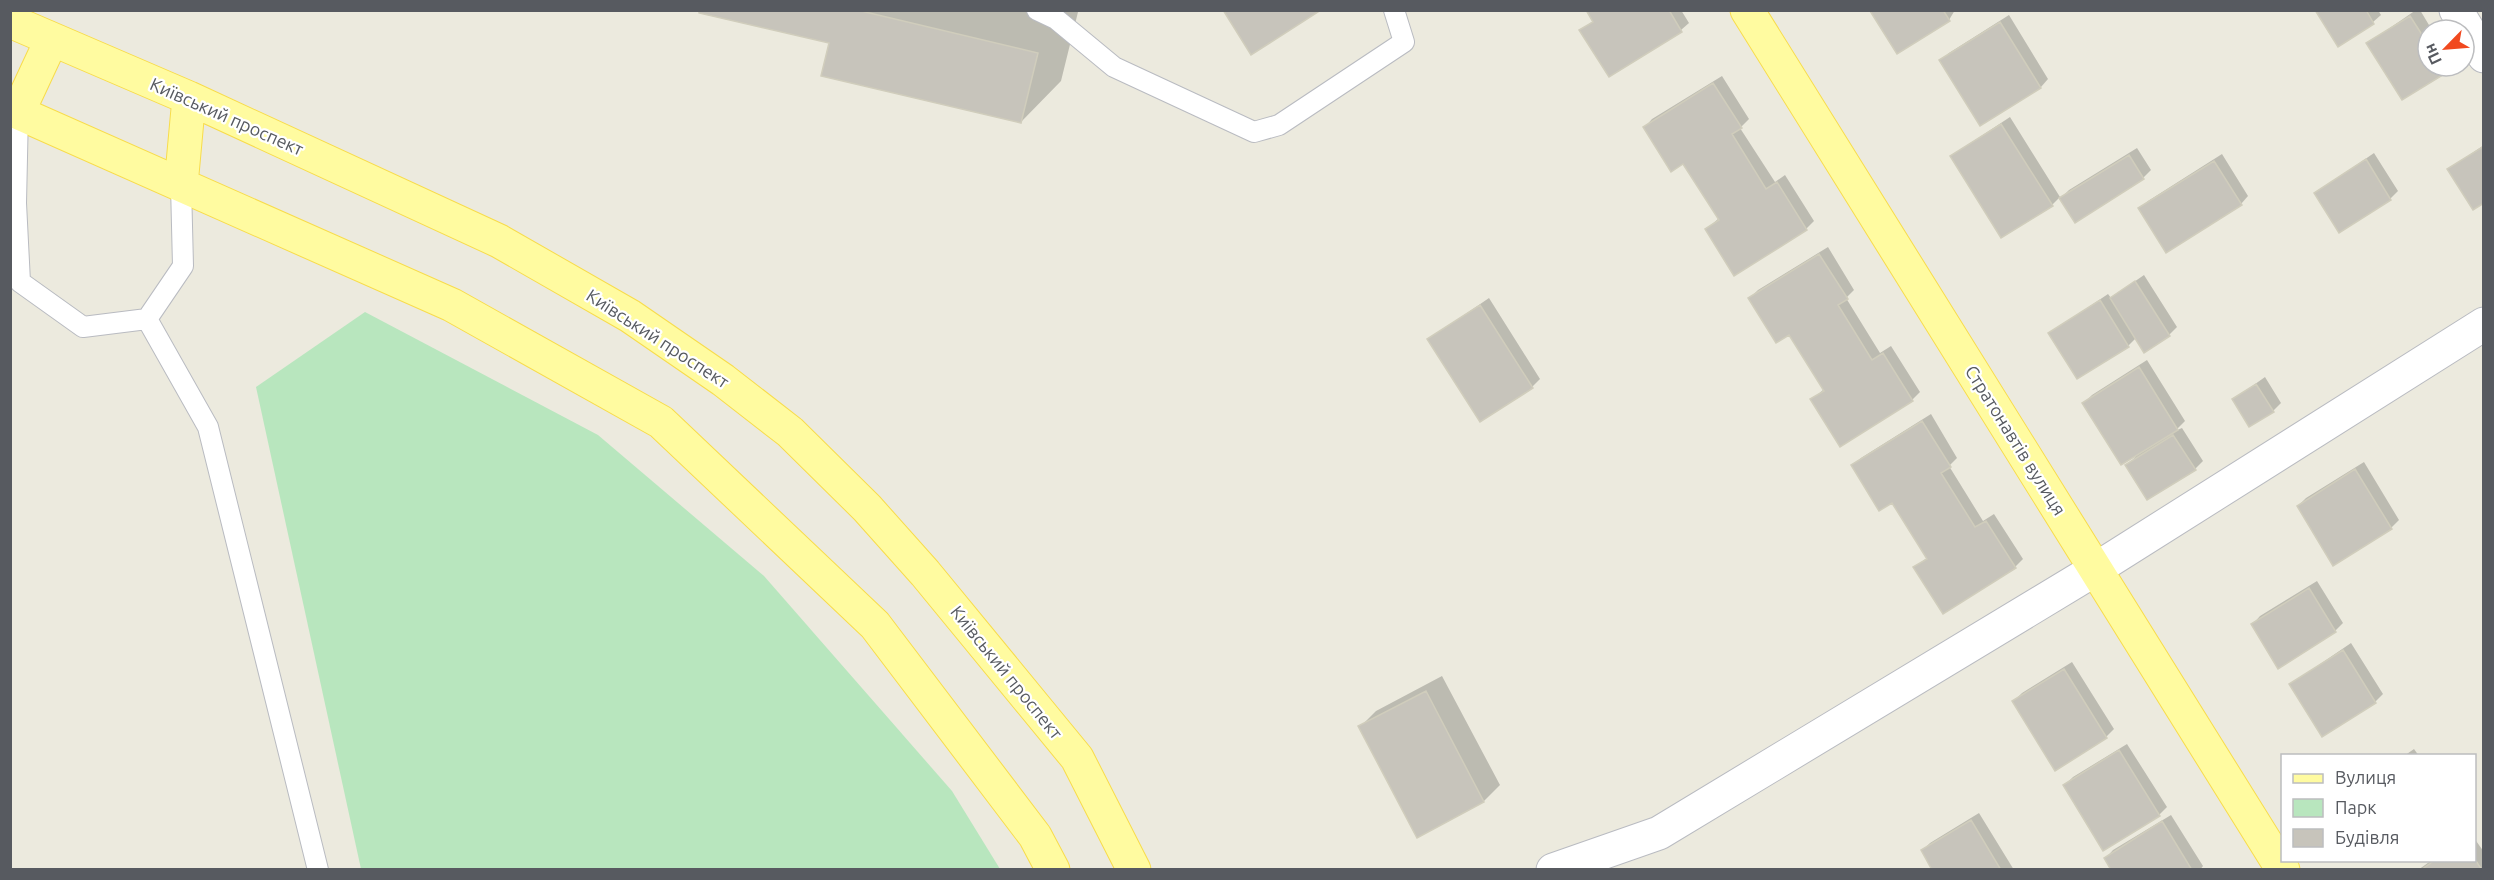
<svg xmlns="http://www.w3.org/2000/svg" width="2494" height="880" font-family="Ubuntu,sans-serif">
<style>
.green{fill:#b8e6be}
.shadow{fill:#0003}
.building{fill:#c7c4bb;stroke:#d0cdbc;stroke-width:1.5}
.lines{fill:none;stroke-linecap:round;stroke-linejoin:round}
.service-casing{stroke:#b9bbc1;stroke-width:22}
.minor-casing{stroke:#b9bbc1;stroke-width:35}
.primary-casing{stroke:#f8dc4b;stroke-width:35}
.service{stroke:#fff;stroke-width:20}
.minor{stroke:#fff;stroke-width:33}
.primary{stroke:#fffba0;stroke-width:33}
.labels{text-anchor:middle;dominant-baseline:central;stroke-width:4.5;stroke-linejoin:round;paint-order:stroke}
.street-label{font-size:18px;fill:#575a60;stroke:#fff}
</style>
<rect width="100%" height="100%" fill="#eceade"/>
<!-- green -->
<path class="green" d="M365,312L598,435L764,576L952,791L1000,869H361L256,387Z"/>
<!-- shadow -->
<path class="shadow" d="M701,10H1070L1078,12L1061,81L1021,122L830,42Z
M1588,10H1681L1689,23L1681,30L1581,31L1594,20Z
M1955,10L1949,20L1871,12L1873,10Z
M2317,10H2378L2381,15L2373,22Z
M2416,10H2420L2432,30H2428V66H2451L2403,98L2368,43Z
M2009,15L2048,79L2041,87L1981,124L1941,61L1949,53Z
M1722,76L1749,119L1740,128L1775,182L1785,175L1814,221L1806,229H1707L1719,218L1684,162L1645,127L1652,119Z
M2010,117L2060,197L2052,205L1951,156Z
M2484,145V201L2449,169Z
M2137,148L2151,170L2143,178L2061,198L2069,190Z
M2374,153L2398,191L2390,199L2316,193Z
M2222,154L2248,196L2241,204L2140,209L2148,201Z
M1828,247L1854,290L1846,298L1880,353L1891,346L1920,392L1912,400H1812L1824,389L1790,333L1750,298L1758,290Z
M2144,275L2177,327L2169,335L2136,338L2128,346L2050,333L2108,294L2111,298Z
M1489,298L1540,379L1532,387L1429,339Z
M2147,360L2185,421L2175,431L2182,428L2203,461L2195,469L2127,466L2136,456L2084,403L2092,395Z
M2265,377L2281,403L2273,411L2234,399Z
M1931,414L1957,458L1949,466L1983,521L1994,514L2023,559L2015,567H1915L1928,557L1893,501L1853,466L1861,458Z
M2364,462L2399,520L2391,528L2334,563L2298,506L2306,498Z
M2317,581L2343,623L2335,631L2253,624L2260,616Z
M2351,643L2383,694L2375,702L2291,684Z
M2072,662L2114,729L2106,737L2014,701L2022,693Z
M1442,676L1500,785L1484,801L1418,836L1360,727L1376,711Z
M2127,744L2167,807L2159,815L2065,785L2073,777Z
M2414,749L2419,756H2404Z
M1979,813L2014,870H1934L1922,851L1930,843Z
M2171,815L2203,866L2200,870H2113L2106,858L2113,850Z
M2474,838L2484,852V870H2418L2432,860H2474Z"/>
<!-- building -->
<path class="building" d="M699,10H857L1038,53L1021,123L821,76L829,43L699,13Z
M1223,10H1321L1251,55Z
M1586,10H1669L1682,32L1609,77L1579,30L1593,22Z
M1943,10L1950,21L1897,54L1870,11Z
M2315,10H2366L2374,24L2338,47Z
M2410,16L2428,44V66H2442L2446,73L2402,100L2366,43Z
M2000,22L2041,88L1980,126L1939,60Z
M1713,83L1742,128L1732,134L1766,189L1777,182L1807,230L1734,276L1705,229L1719,220L1683,164L1671,172L1643,127Z
M2001,124L2053,206L2001,238L1950,156Z
M2484,146V203L2473,210L2447,169Z
M2129,155L2144,179L2075,223L2059,198Z
M2366,159L2391,200L2339,233L2314,193Z
M2214,161L2242,205L2166,253L2138,208Z
M1819,254L1848,299L1838,305L1872,360L1883,353L1913,401L1840,447L1810,399L1824,391L1789,335L1776,343L1748,298Z
M2135,281L2170,336L2144,353L2110,298Z
M2100,300L2129,347L2077,379L2048,333Z
M1480,305L1533,388L1480,422L1427,339Z
M2139,367L2178,430L2121,465L2082,403Z
M2256,384L2274,412L2249,427L2232,399Z
M1922,421L1951,467L1941,473L1975,527L1986,521L2016,568L1943,614L1913,567L1927,559L1892,503L1879,511L1851,465Z
M2173,435L2196,470L2147,500L2125,465Z
M2355,469L2392,529L2333,566L2297,506Z
M2309,588L2336,632L2278,669L2251,624Z
M2343,650L2376,703L2322,737L2289,684Z
M2064,669L2107,738L2055,771L2012,701Z
M1426,691L1484,802L1417,838L1358,726Z
M2119,750L2160,816L2103,851L2063,785Z
M1971,820L2001,870H1932L1921,850Z
M2162,821L2192,870H2111L2104,858Z
M2474,858L2482,870H2421L2435,860H2474Z"/>
<g class="lines">
<!-- service casing -->
<g class="service-casing">
<path id="service" d="M1037,10L1056,19L1114,67L1254,132L1279,125L1404,42L1394,10
M18,112L16,203L20,282L83,327L147,319L208,427L318,870
M147,319L183,266L181,185"/>
</g>
<!-- minor casing -->
<g class="minor-casing">
<path id="minor" d="M2456,10L2484,56
M1553,870L1659,833L2096,569L2484,324"/>
</g>
<!-- primary casing -->
<g class="primary-casing">
<path id="primary" d="M1747,10L2283,870
M10,21L189,98L499,241L630,316L723,380L790,432L867,508L925,573L1077,758L1134,870
M10,109L452,305L661,422L875,625L1035,836L1053,870
M18,112L52,39
M181,185L189,98"/>
</g>
<!-- service -->
<use href="#service" class="service"/>
<!-- minor -->
<use href="#minor" class="minor"/>
<!-- primary -->
<use href="#primary" class="primary"/>
</g>
<g class="labels">
<!-- street labels -->
<g class="street-label">
<text transform="translate(227 116) rotate(24)">Київський проспект</text>
<text transform="translate(658 338) rotate(33)">Київський проспект</text>
<text transform="translate(2016 440) rotate(58)">Стратонавтів вулиця</text>
<text transform="translate(1007 672) rotate(51)">Київський проспект</text>
</g>
</g>
<!-- border -->
<rect width="2494" height="880" fill="none" stroke="#575a60" stroke-width="24"/>
<!-- legend -->
<rect x="2281" y="754" width="195" height="108" fill="#ffffff" stroke="#bcbdbf" stroke-width="1.5"/>
<rect x="2293" y="774" width="30" height="9" fill="#fffba0" stroke="#bcbdbf" stroke-width="1.5"/>
<text x="2335" y="784" font-size="18" fill="#575a60">Вулиця</text>
<rect x="2293" y="799" width="30" height="18" fill="#b8e6be" stroke="#bcbdbf" stroke-width="1.5"/>
<text x="2335" y="814" font-size="18" fill="#575a60">Парк</text>
<rect x="2293" y="829" width="30" height="18" fill="#c7c4bb" stroke="#bcbdbf" stroke-width="1.5"/>
<text x="2335" y="844" font-size="18" fill="#575a60">Будівля</text>
<!-- north arrow -->
<g transform="translate(2446 48) rotate(245)"><circle r="28" fill="#ffffff" stroke="#bcbdbf" stroke-width="1.5"/>
<path d="M0-4.5L10 22L0 15L-10 22Z" fill="#f1491f"/>
<text y="-9" font-size="16" font-weight="bold" text-anchor="middle" fill="#575a60">Пн</text>
</g>
</svg>
